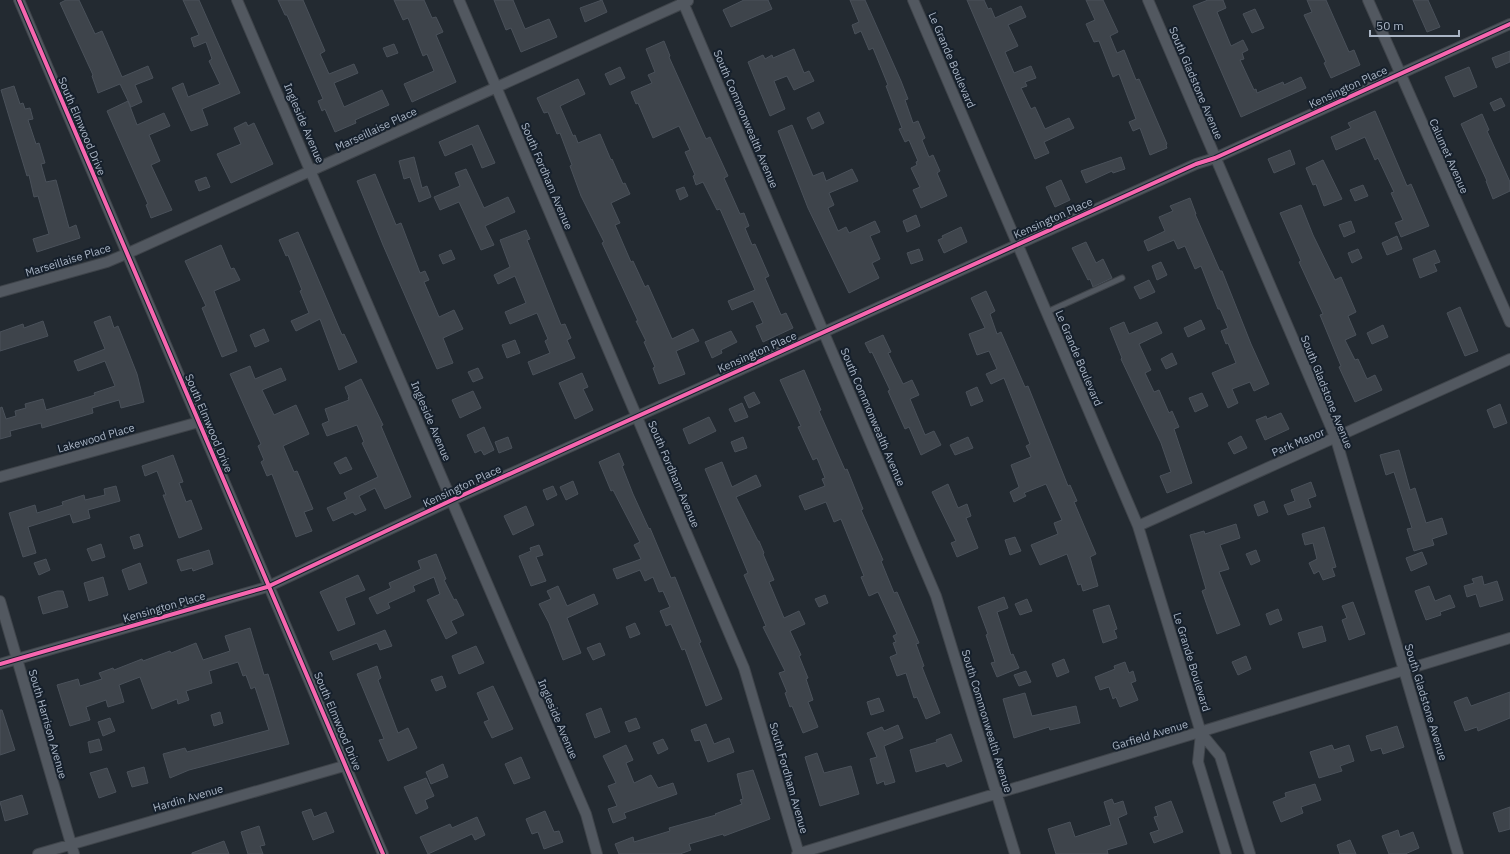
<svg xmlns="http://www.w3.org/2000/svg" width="1510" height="854" font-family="'IBM Plex Sans',sans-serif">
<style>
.building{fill:#3e444b;stroke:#4a515a}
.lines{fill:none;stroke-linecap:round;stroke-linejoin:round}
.service-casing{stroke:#3f444a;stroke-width:7}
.minor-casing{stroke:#3f444a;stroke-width:12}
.service{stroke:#525860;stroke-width:5}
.minor{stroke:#525860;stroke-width:10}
.cycleway-casing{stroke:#16202c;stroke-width:6}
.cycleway{stroke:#f766af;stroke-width:4}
.labels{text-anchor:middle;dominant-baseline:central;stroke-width:4;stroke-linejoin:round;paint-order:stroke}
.street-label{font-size:11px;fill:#aab5c5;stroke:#16202c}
</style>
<rect width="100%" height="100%" fill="#232a31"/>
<!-- building -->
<path class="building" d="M66,0H79L95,34L102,31L122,77L148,66L153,78L135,85L142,102L131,107L120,84L98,93L92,76L93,75L60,3Z
M183,0H199L240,93L202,109L208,125L191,131L172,88L183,83L188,97L220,84L209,61L212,59L206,42L194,47L191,38L199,35Z
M278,0H303L325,51L320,54L329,74L354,64L358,73L334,83L344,107L382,90L389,105L355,120L356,123L335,132L325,109L322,111L318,101L323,99L287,15H285Z
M394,0H424L432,18L436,17L443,32L436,35L456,82L412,102L404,84L434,71L427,54L423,56L408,18L403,20Z
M494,0H513L525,29L549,19L557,37L521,52L511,28L506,30Z
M602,0L607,12L585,22L580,8Z
M744,0H768L772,9L731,27L723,10Z
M850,0H865L901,81L908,99L905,100L913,123L918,121L925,138L922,140L929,157L933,155L940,171L937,173L947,196L921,208L913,190L920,187L911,168L917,165L916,162L918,161L909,140L905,142L899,129L902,128L886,86L888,85L873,48L869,50L861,31L855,34L852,25L859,22Z
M967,0H984L988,9L991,8L995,18L1021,6L1026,17L1008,25L1018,46L1005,52L1014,73L1031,66L1036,78L1025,82L1027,86L1021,88L1031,109L1035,107L1045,129L1069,118L1074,128L1044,142L1049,153L1035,159Z
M1086,0H1103L1118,32L1110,36L1117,53L1124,50L1136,80L1139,79L1167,144L1166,145L1167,148L1150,155L1140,128L1133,131L1129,122L1136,119L1119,74L1113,77L1099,41L1094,42L1086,24L1095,20Z
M1208,0H1223L1226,8L1217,12L1231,46L1243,40L1248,50L1242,53L1244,59L1240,60L1254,90L1256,89L1257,93L1283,82L1284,85L1301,77L1306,88L1241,117L1193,6Z
M1307,0H1326L1349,52L1354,50L1360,65L1331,78L1324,63L1326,62L1304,15L1312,12Z
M1413,0H1428L1440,27L1427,32Z
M1255,9L1264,28L1252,33L1243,14Z
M664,41L670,56L669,57L706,139L710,137L728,176L724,178L740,214L744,213L749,226L745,228L752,245L755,244L769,276L765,278L781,315L786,313L793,328L763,342L756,326L763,323L753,301L732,310L728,301L755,290L720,209L717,210L703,182L696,185L693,176L695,175L685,152L690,150L679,126L653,138L638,103L636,104L631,92L652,83L648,75L655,72L646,49Z
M394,44L398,53L387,57L383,48Z
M794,49L804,73L809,71L814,81L794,90L787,76L774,81L785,109L770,116L748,62L763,55L765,59L772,55L773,58Z
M1510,51V62L1496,68L1492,58Z
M620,67L625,78L610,85L605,74Z
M1469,67L1477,87L1454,97L1445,77Z
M578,79L585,94L560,106L573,136L575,135L578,143L600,134L611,160L612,159L623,184L625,183L630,194L611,203L620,223L615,225L631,262L633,261L645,287L648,285L672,339L693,329L699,341L676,351L685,374L659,384L653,368L655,367L644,342L646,341L636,321H638L602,243L604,242L581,196L570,166L572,165L560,133L557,134L548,112L544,113L537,98Z
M14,86L20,104L23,103L25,109L30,108L33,119L28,120L36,144L39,143L45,163L41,164L46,182L56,180L69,228L76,225L80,238L37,252L33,239L49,234L38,196L34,197L29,175L27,176L1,90Z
M1501,98L1505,106L1494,111L1490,103Z
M128,101L137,125L164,113L170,126L149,135L160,161L151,165L172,210L151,218L146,205L148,204L107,111Z
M1375,111L1407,186L1411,184L1429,226L1401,237L1395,223L1403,220L1391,193L1394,192L1378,158L1375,160L1365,137L1336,150L1331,137L1351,128L1348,123Z
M819,112L824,123L812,129L807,118Z
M1482,114L1489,130L1487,131L1510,182V191L1493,199L1486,181H1487L1461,124Z
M246,122L248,126L254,123L273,164L231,183L217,154L241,144L234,128Z
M478,125L495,163L482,168L472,144L445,156L439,142Z
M792,125L813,176L823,172L826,181L852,169L858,181L829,193L834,205L828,208L838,231L846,227L849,233L875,221L880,232L870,236L880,259L872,263L879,278L849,293L808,208L778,131Z
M1290,150L1295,164L1274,173L1268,159Z
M414,157L422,188L427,186L431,197L419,202L410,177L404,179L399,161Z
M1121,157L1125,169L1113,173L1112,171L1086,183L1081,171Z
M1323,160L1342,199L1324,206L1316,184L1313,185L1306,168Z
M466,169L484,208L508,197L515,212L485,226L494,245L481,250L459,202L440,210L434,197L460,186L455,173Z
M375,174L396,225L401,223L420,273L425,271L429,280L424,282L439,317L454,310L463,329L443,338L453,363L437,369L383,245L357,181Z
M206,177L210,187L199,191L195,181Z
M1061,180L1070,200L1055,207L1046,187Z
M1363,185L1368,196L1355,201L1350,190Z
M684,187L688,196L680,200L676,190Z
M1190,198L1196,214H1195L1220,271H1222L1251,344L1269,384L1254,391L1250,382L1232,389L1238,403L1228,408L1212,373L1236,363L1228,343L1226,344L1221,331L1228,328L1220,309H1218L1201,266L1195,269L1185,246L1178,249L1174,240L1148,251L1144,241L1165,231L1159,217L1173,211L1170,206Z
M1301,205L1313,235L1335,280L1341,277L1356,312L1348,316L1356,335L1345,340L1355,360L1358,359L1367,379L1375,375L1382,390L1355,402L1339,367L1341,366L1320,315L1323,314L1299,262L1301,261L1280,213Z
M916,215L920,226L907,232L903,221Z
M1351,221L1355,232L1344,237L1339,225Z
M961,227L967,242L944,253L938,240L943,238L942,236Z
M526,230L530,239L527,240L561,325L565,324L571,338L567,340L575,358L533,375L528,362L550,353L545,341L548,339L545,332L537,313L510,324L505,312L526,303L515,276L498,284L494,275L510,267L500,240Z
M298,232L342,335L344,334L357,362L339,370L320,319L296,331L291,321L309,313L300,291L302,290L288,255L286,256L279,240Z
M1397,236L1402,249L1387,255L1382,243Z
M1086,242L1096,263L1103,259L1112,278L1093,287L1090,279L1088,280L1072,248Z
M221,245L231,269L234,268L240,280L214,291L237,351L222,357L202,308L206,306L185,261Z
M919,249L923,260L911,264L907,253Z
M1358,249L1362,258L1352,263L1348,253Z
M451,250L455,259L443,264L439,255Z
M1435,250L1440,262L1434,264L1437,271L1420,278L1413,259Z
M1161,262L1167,275L1157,280L1152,266Z
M1149,280L1155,292L1140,299L1134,287Z
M986,291L995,311L990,314L997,334L1001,332L1025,387L1028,386L1068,486L1070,485L1077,501L1074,502L1096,554L1090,557L1098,586L1083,591L1081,584L1078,585L1067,554L1040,565L1031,545L1058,534L1054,523L1062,520L1046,484L1024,493L1026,496L1014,502L1010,492L1019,487L1011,465L1031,457L1026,446L1030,444L1004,378L991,384L986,374L997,369L989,351L977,355L969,334L985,328L971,298Z
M1460,307L1478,351L1465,356L1447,313Z
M110,316L114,328L118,326L128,351L137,374L144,402L121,408L119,400L92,408L93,413L42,428L41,423L10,431L11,436L0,439V408L2,407L6,419L16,416L15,411L26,408L25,404L43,399L46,410L95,395L94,393L115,386L105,361L78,371L74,361L105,349L94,322Z
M1201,320L1205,329L1188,337L1184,328Z
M43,321L48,336L0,351V332L23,324L24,328Z
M1124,322L1129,334L1157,322L1162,333L1139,344L1151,370L1145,373L1154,392L1159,390L1169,413L1172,411L1179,427L1174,429L1192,483L1167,493L1160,476L1171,472L1161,443L1121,359L1122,358L1110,328Z
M1383,325L1388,337L1372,344L1367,333Z
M264,329L269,341L255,347L250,335Z
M731,331L737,342L721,350L722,353L712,358L705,342Z
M883,335L891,352L888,353L903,384L912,380L919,395L910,399L925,435L934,431L941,445L921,455L909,427L905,429L888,391L890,390L872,352L870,353L865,343Z
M515,340L520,353L507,358L502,345Z
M1172,353L1177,364L1166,369L1161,359Z
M250,366L255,379L281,368L286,380L262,390L274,415L296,405L309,434L283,446L294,472L297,471L313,509L304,512L312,531L296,537L272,474L267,476L261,462L264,460L258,446L261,444L230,374Z
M478,368L483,378L473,382L468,372Z
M804,370L821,410L819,411L845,470L847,469L863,509L861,510L883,560L881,561L894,593L897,592L919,643L916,644L924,666L922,667L940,713L926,719L917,697L914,698L906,673L897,676L890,657L897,654L893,643L896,642L893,636L897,634L878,592L869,596L861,577L864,576L841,519L834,522L826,502L805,510L799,496L825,486L822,479L825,478L817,458L813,460L798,427L801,426L780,380Z
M582,373L588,387L583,389L593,410L575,419L559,383Z
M361,379L383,425L381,426L411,497L385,509L375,488L359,496L366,510L355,515L353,512L333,521L327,508L347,499L344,493L378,477L362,443L364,442L357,425L327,436L322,424L329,421L325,409L349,400L348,398L349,397L345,387Z
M977,387L983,401L971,406L966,392Z
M473,391L481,408L460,418L452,400Z
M754,392L760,403L749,408L744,397Z
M1202,393L1208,406L1195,412L1189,398Z
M742,403L748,417L735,422L729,409Z
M1500,404L1507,423L1494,428L1487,410Z
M1281,413L1289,429L1265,440L1256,420L1266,416L1267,419Z
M709,417L716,431L689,444L683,429Z
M484,427L494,450L484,455L481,450L475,453L467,435Z
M1241,436L1247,448L1234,454L1228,443Z
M508,437L512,448L499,453L495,442Z
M743,437L747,448L735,452L731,442Z
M968,437L973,448L955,455L950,445Z
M1399,450L1410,490L1415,488L1426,523L1442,518L1447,534L1432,539L1434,545L1414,551L1407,529L1412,528L1394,472L1386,475L1380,455Z
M619,453L624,465L622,466L633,494L649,529L650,528L671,578L675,577L701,642L699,643L722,699L706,706L685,649L682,650L671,624L666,626L660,611L670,607L663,591L659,592L653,577L645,581L640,570L617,579L613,569L641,559L634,545L640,542L613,490L611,491L599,462Z
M173,455L183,482L179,483L186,502L191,500L202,529L179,538L163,495H166L157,471L145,476L142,466Z
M346,457L352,469L340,474L334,463Z
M722,462L732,487L756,475L761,486L736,497L758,541H759L764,553L763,554L774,580L769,582L784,618L799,611L805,624L790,631L801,655L799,656L808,678L806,679L813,700L808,702L818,727L803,733L792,706L790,707L785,693L787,692L779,673L785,671L763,627L766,626L744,575L748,573L705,469Z
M573,481L578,494L566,500L560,487Z
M1311,482L1316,496L1308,499L1311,507L1288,515L1284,505L1295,501L1291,490Z
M948,484L958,508L967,504L971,516L966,518L978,548L957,557L951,543L956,541L932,492Z
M116,486L120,501L88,510L90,518L73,523L70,514L28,527L36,553L23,557L9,513L35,505L37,513L63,505L62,502L84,495L85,500L105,495L104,489Z
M553,486L557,495L547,500L543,490Z
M1264,501L1268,512L1258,516L1254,505Z
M526,506L534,525L513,535L504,516Z
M1236,524L1240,538L1220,545L1229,569L1219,572L1240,625L1217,634L1202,591L1206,589L1190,535L1204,531L1205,534Z
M1324,527L1336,567L1332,568L1335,576L1323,580L1319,571L1314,574L1309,563L1317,559L1313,543L1305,545L1302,534Z
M139,534L143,546L134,549L130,537Z
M1015,537L1021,551L1010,555L1005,540Z
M101,544L105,557L92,561L87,549Z
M539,545L543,555L536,557L546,581L531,586L519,556L531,551L530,548Z
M209,550L213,564L193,571L192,568L181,571L177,560Z
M1256,550L1260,561L1251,565L1246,554Z
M1422,552L1427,564L1411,571L1406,558Z
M436,554L446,579L444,580L454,600L456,599L464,615L451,621L457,633L446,639L427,600L440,594L434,577L413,586L415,591L388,603L390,608L377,614L369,598L391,588L389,583L421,569L418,561Z
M46,559L50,570L39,575L34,563Z
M140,563L147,583L129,590L122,570Z
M358,575L365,590L345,598L355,624L338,631L320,592Z
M1482,576L1484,585L1497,581L1503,600L1480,607L1476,594L1467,597L1464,586L1474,583L1472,579Z
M103,577L108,595L89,601L84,583Z
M558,586L567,606L594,594L598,604L567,618L581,653L563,660L549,623L539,604L551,599L547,591Z
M1429,586L1435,601L1450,595L1455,607L1440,612L1441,615L1426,620L1415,591Z
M57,591H63L68,607L43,614L38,597Z
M825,595L828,603L819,607L815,599Z
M1004,597L1008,608L997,612L1011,655L1013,654L1019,668L997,677L991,663L995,662L986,635L988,634L978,607Z
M1027,599L1032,611L1020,615L1015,604Z
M1353,602L1365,634L1349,640L1342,620L1347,618L1342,606Z
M1109,605L1117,629L1114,630L1117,638L1103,643L1093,610Z
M1278,609L1282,620L1270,625L1266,614Z
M635,623L640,634L630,638L626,627Z
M1322,626L1326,641L1303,648L1298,633Z
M250,628L264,675L268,674L273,690L289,744L189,770L170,778L163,754L185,748L187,752L269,730L255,687L251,689L246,675L243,676L238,662L209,671L212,683L186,691L189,700L178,704L177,699L152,709L140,677L119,685L124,702L108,707L106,700L86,707L90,720L70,726L57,685L78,679L80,686L102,679L99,673L113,668L114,670L142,659L143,661L170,651L171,653L196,643L203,660L230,651L225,636Z
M385,630L392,646L380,650L377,643L333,660L330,652Z
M600,643L605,655L593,660L587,648Z
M476,646L484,663L459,674L452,656Z
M1246,656L1251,669L1238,675L1232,662Z
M1064,659L1069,672L1057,677L1052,664Z
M1125,662L1129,673L1133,671L1136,681L1131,683L1138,700L1120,707L1116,697L1113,699L1109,687L1100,690L1095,677L1115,669L1114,666Z
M377,666L381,678L378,680L398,733L408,728L417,748L388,761L379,740L384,739L357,674Z
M1026,671L1031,682L1019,686L1014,675Z
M442,676L446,687L436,691L431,680Z
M493,686L513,729L492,738L484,722L489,720L477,693Z
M1510,692V718L1478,731L1477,727L1465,731L1454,702L1467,697L1471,706Z
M1025,693L1032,716L1076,706L1080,723L1050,730L1049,727L1014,738L1003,699Z
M879,698L884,711L871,715L867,702Z
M601,708L610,732L595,738L586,714Z
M0,710H2L15,750L0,755Z
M220,712L223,723L214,726L211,715Z
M110,718L115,731L103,736L98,722Z
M636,718L640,728L629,732L625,722Z
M706,724L714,744L729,738L734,752L708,762L700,740L695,741L691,730Z
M898,725L903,738L884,746L895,782L885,785L884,781L877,784L870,759L877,757L867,733L882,727L884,731Z
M1397,726L1404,747L1383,754L1381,748L1371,751L1366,736Z
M951,734L962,761L947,767L945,763L916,772L910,750L937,742L936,740Z
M99,739L102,750L90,753L88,742Z
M663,739L668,749L658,754L653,743Z
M626,745L633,760L626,763L634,783L651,775L658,788L673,783L677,794L624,813L626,818L613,823L608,809L617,806L608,786L616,783L603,756Z
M1332,745L1334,750L1349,745L1354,761L1340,766L1342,771L1319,778L1310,752Z
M817,753L824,773L851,766L859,794L820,806L805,757Z
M521,757L530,778L514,784L505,764Z
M443,764L448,777L431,784L426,772Z
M144,767L148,783L132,787L127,772Z
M107,768L116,792L99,798L90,773Z
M753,770L770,819L724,836L723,834L689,844L691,850L680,854H619L615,844L633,837L634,842L670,831L669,828L716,815L715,814L742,804L740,800L743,799L737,774Z
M426,778L434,796L425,800L428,808L416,814L404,787Z
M1315,784L1321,800L1301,807L1303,813L1281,822L1273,802L1286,797L1285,793Z
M22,795L28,814L5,821L0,802Z
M1112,799L1114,804L1123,801L1127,814L1118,818L1127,844L1107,850L1108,854H1056L1048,829L1070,822L1075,837L1111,825L1104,802Z
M1171,801L1183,832L1154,843L1150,833L1159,830L1154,817L1158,816L1155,807Z
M1510,807V829L1499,832L1493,813Z
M311,809L314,817L326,812L334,832L313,840L302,812Z
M545,811L554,832L559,831L563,842L544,849L538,832L532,834L526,819Z
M477,817L485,835L475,840L472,834L428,854L420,837L450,824L452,828Z
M259,826L265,845L260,846L263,854H248L241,832Z
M1398,830L1400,837L1413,832L1419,848L1405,854H1389L1382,836Z
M1350,840L1356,854H1340L1337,845Z
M224,841L229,854H192V853Z"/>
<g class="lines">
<!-- service casing -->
<g class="service-casing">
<path id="service" d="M1047,312L1122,278"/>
</g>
<!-- minor casing -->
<g class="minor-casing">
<path id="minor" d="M19,0L383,854
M237,0L586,814L597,854
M459,0L744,668L799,854
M682,0L936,596L1015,854
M913,0L1138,526L1201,733L1220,756L1250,854
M1148,0L1336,439L1458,854
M1368,0L1510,322
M0,292L107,262L126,254L688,1
M0,477L199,422
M1138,526L1510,359
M0,601L74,854
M0,664L267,587L452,500L1196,164L1215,158L1510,24
M1201,733L1198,762L1226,854
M38,854L344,766
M797,854L1510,638"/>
</g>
<!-- service -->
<use href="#service" class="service"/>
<!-- minor -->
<use href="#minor" class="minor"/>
<!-- cycleway casing -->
<g class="cycleway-casing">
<path id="cycleway" d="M19,0L383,854
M0,664L267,587L452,500L1196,164L1215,158L1510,24"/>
</g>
<!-- cycleway -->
<use href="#cycleway" class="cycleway"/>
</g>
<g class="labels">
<!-- street labels -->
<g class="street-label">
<text transform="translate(952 60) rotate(67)">Le Grande Boulevard</text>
<text transform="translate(1196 83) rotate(67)">South Gladstone Avenue</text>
<text transform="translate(1348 87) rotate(-25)">Kensington Place</text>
<text transform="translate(746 119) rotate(67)">South Commonwealth Avenue</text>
<text transform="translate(304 123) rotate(67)">Ingleside Avenue</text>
<text transform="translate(82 126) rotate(67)">South Elmwood Drive</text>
<text transform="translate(376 129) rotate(-25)">Marseillaise Place</text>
<text transform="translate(1449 156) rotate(66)">Calumet Avenue</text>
<text transform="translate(547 176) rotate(67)">South Fordham Avenue</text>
<text transform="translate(1053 218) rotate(-24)">Kensington Place</text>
<text transform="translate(68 260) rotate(-17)">Marseillaise Place</text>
<text transform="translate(757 352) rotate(-24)">Kensington Place</text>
<text transform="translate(1079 358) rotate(67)">Le Grande Boulevard</text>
<text transform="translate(1327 392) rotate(68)">South Gladstone Avenue</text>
<text transform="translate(873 417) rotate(67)">South Commonwealth Avenue</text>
<text transform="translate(431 421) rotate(67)">Ingleside Avenue</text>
<text transform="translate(209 423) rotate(67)">South Elmwood Drive</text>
<text transform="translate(96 438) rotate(-16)">Lakewood Place</text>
<text transform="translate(1298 442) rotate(-23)">Park Manor</text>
<text transform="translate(674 474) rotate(67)">South Fordham Avenue</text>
<text transform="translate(462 486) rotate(-25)">Kensington Place</text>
<text transform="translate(164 607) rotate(-16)">Kensington Place</text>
<text transform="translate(1192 662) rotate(73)">Le Grande Boulevard</text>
<text transform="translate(1426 702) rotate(73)">South Gladstone Avenue</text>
<text transform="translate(558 719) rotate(67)">Ingleside Avenue</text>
<text transform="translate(338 721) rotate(67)">South Elmwood Drive</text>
<text transform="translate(987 721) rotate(73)">South Commonwealth Avenue</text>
<text transform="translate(48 724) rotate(74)">South Harrison Avenue</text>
<text transform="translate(1150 735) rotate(-17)">Garfield Avenue</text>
<text transform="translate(789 778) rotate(74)">South Fordham Avenue</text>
<text transform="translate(188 798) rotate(-16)">Hardin Avenue</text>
</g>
</g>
<!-- scale -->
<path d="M1370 30v6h89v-6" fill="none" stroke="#aab5c5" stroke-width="2"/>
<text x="1376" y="30" font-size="12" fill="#aab5c5" stroke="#16202c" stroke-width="3" paint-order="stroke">50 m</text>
</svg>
